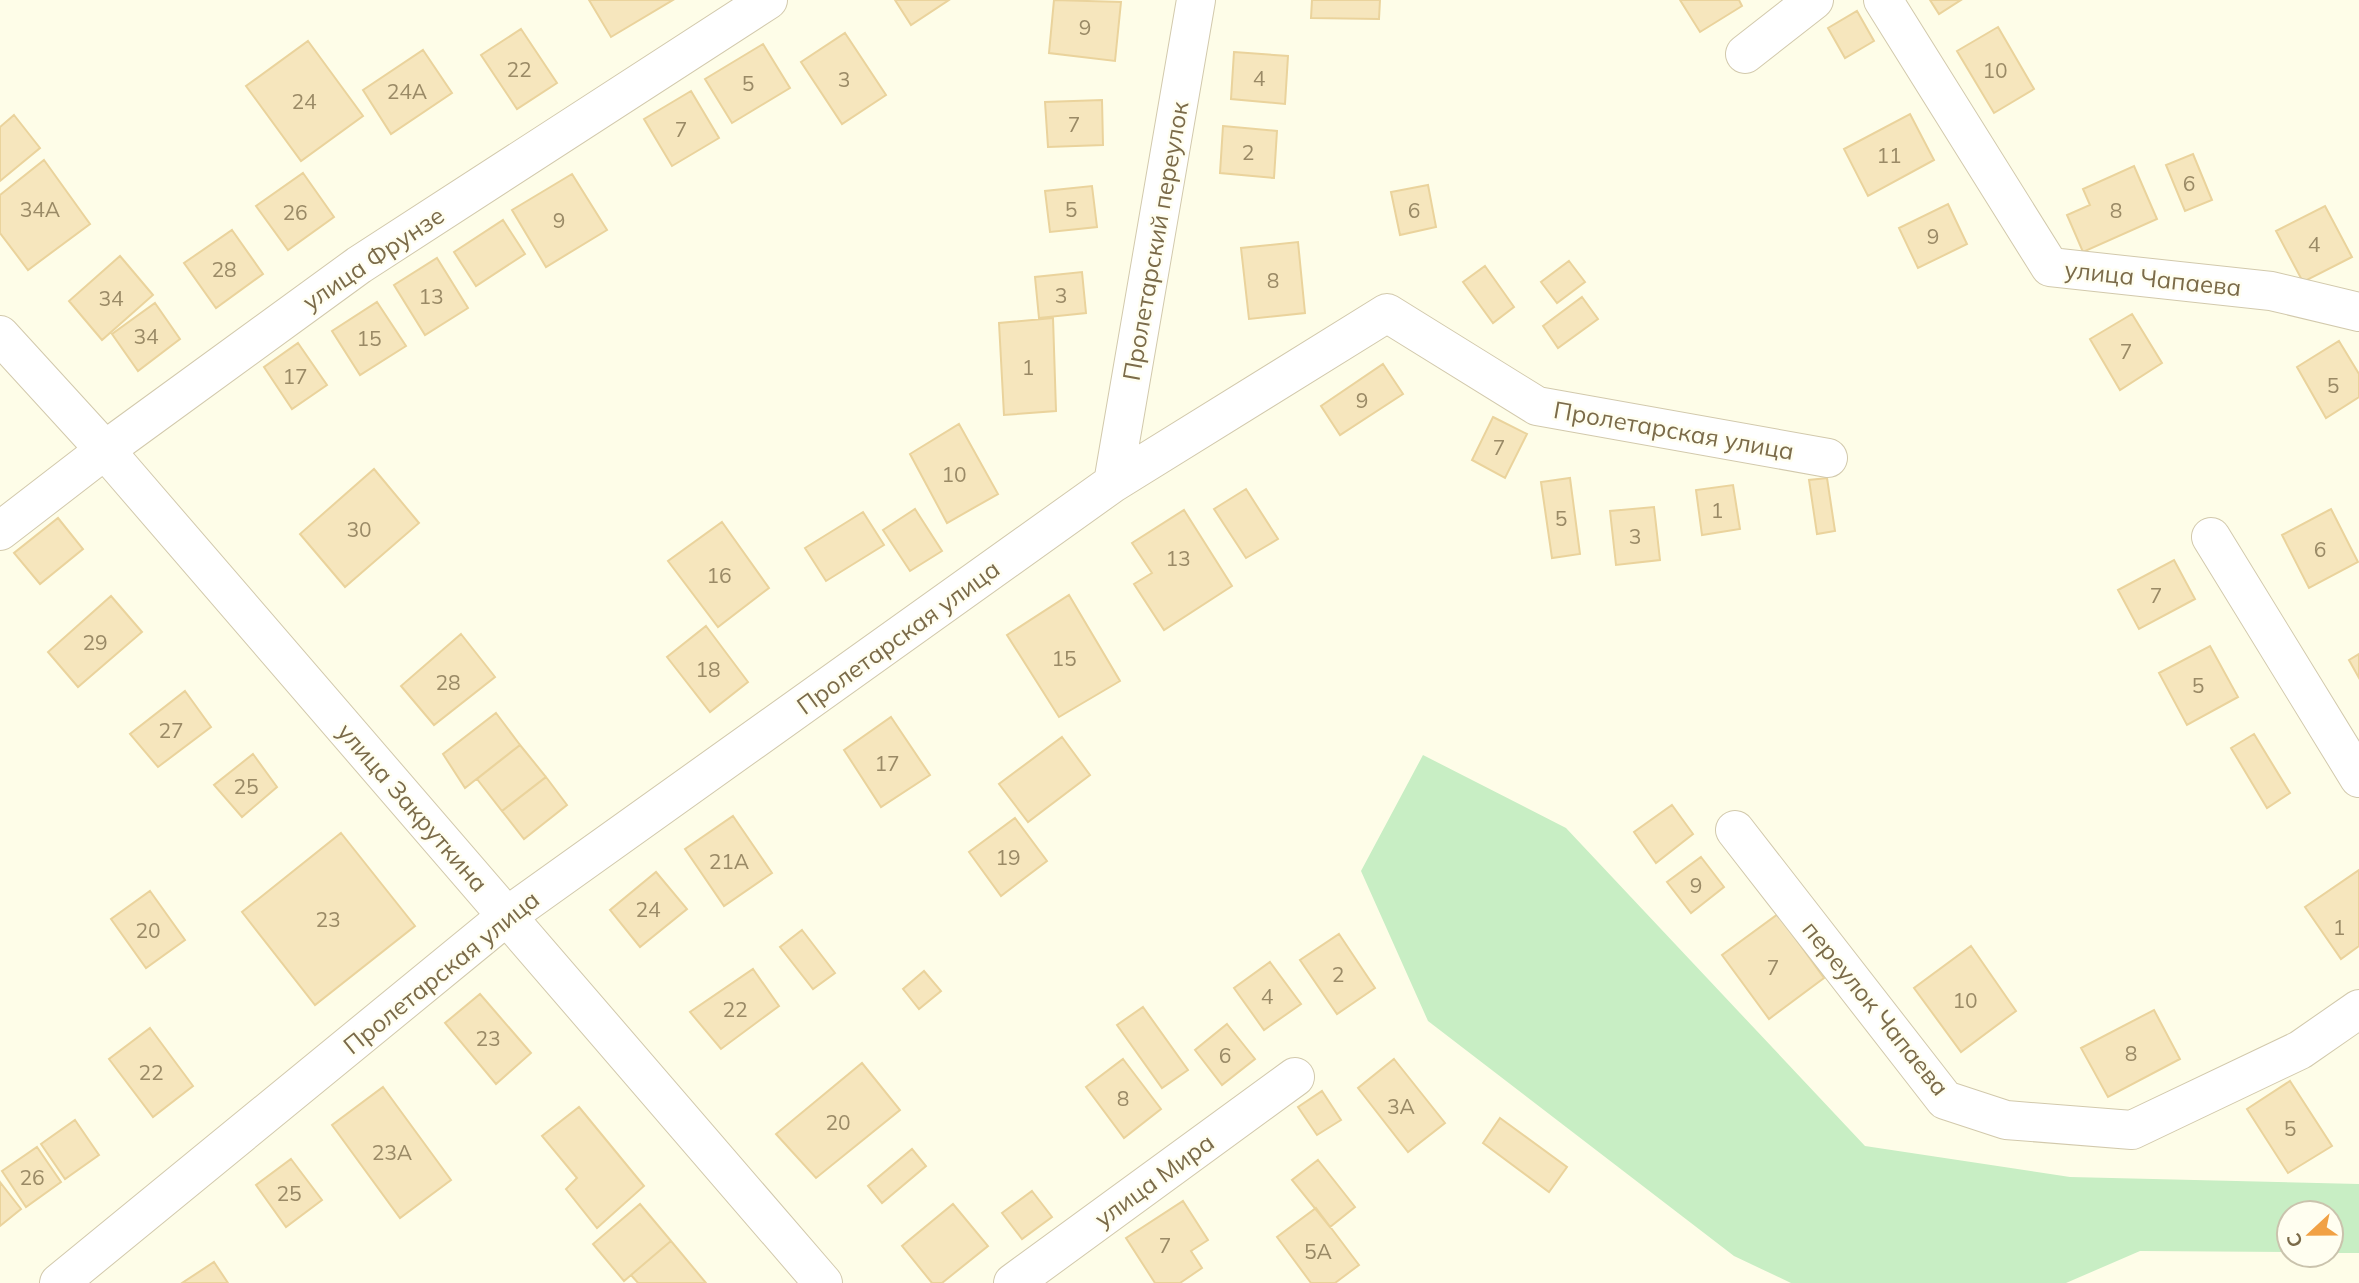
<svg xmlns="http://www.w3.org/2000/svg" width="2359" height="1283" font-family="Mulish,sans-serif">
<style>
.green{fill:#c8eec4}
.building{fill:#f6e6bd;stroke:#ead39c;stroke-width:2}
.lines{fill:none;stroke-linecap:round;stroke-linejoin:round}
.minor-casing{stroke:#d2c9ac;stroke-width:40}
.minor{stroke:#fff;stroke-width:38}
.labels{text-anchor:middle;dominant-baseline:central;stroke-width:5;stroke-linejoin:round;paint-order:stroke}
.number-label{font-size:21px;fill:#9a8a66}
.street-label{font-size:24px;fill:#7b6b49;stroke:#fffef0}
</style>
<rect width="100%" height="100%" fill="#fefde8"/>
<!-- green -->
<path class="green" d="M1423,755L1566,828L1865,1146L2070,1177L2359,1184V1253H2331V1213H2289V1252L2140,1251L2066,1283H1791L1734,1256L1428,1021L1361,871Z"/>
<!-- building -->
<path class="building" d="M589,0H673L611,37Z
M895,0H949L911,25Z
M1054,0L1121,2L1115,61L1049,53Z
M1312,0H1380L1379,19L1311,18Z
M1680,0H1739L1742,6L1700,32Z
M1930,0H1961L1939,14Z
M1857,11L1874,41L1845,58L1828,28Z
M1998,27L2034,89L1994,113L1957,51Z
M521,29L557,83L517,109L481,55Z
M845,33L886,95L842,124L801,62Z
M308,41L363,116L301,161L246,86Z
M763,44L790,88L732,123L705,79Z
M423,50L452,93L391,134L363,90Z
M1234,52L1288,56L1285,104L1231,99Z
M691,91L719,138L672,166L644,119Z
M1102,100L1103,145L1048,147L1045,102Z
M1910,114L1934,160L1868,196L1844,149Z
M14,115L40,148L0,181V127Z
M1223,126L1277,131L1274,178L1220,173Z
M2193,154L2212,200L2185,211L2166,165Z
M44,160L90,224L28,270L0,233V195Z
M2134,166L2157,219L2083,252L2067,215L2090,205L2083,189Z
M303,173L334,217L288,250L256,206Z
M572,174L607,230L546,267L512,210Z
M1428,185L1436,227L1400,235L1391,192Z
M1092,186L1097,227L1050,232L1045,191Z
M1948,204L1967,244L1918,268L1899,228Z
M2325,206L2352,257L2303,282L2276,231Z
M503,220L525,254L476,286L454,252Z
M232,230L263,274L216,308L184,263Z
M1298,242L1305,313L1249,319L1241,248Z
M120,256L153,295L102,340L69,301Z
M437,258L468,308L425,335L394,285Z
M1569,261L1585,282L1557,303L1541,282Z
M1485,266L1514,307L1493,323L1463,282Z
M1082,272L1086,313L1039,318L1035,277Z
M1582,297L1598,319L1558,348L1543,326Z
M377,302L406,346L360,375L332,331Z
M155,303L180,339L138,371L112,334Z
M2132,314L2162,363L2120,390L2090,339Z
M1053,318L1056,411L1004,415L999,323Z
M2339,341L2359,374V397L2326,418L2297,367Z
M298,343L327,385L292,409L264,367Z
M1383,364L1403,394L1340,435L1321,406Z
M1493,417L1527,434L1505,478L1472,460Z
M959,424L998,494L947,523L910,454Z
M374,469L419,523L345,587L300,534Z
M1570,478L1580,554L1552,558L1541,482Z
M1827,478L1835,531L1817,534L1809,480Z
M1733,485L1740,529L1702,535L1696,490Z
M1246,489L1278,539L1246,558L1214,509Z
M1654,507L1660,560L1616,565L1610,511Z
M915,509L942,551L910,571L883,530Z
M2331,509L2358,562L2309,588L2282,535Z
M1184,510L1232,586L1164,630L1134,584L1152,573L1132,543Z
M863,512L884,545L826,581L805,548Z
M58,518L83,549L40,584L14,553Z
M722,522L769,588L718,627L668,561Z
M2174,560L2195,599L2139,629L2118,590Z
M1069,595L1120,681L1059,717L1007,635Z
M111,596L142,632L78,687L48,652Z
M706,626L748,682L710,712L667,657Z
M461,634L495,677L434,725L401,686Z
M2210,646L2238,697L2187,725L2159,673Z
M2359,654V678L2349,660Z
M185,691L211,727L158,767L130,734Z
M496,713L520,745L465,788L443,754Z
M891,717L930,775L881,807L844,750Z
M2254,734L2290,793L2267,808L2231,748Z
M1062,737L1090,775L1028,822L999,784Z
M520,745L546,777L502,811L477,779Z
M253,754L277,787L242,817L214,785Z
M546,777L567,805L524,839L502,811Z
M1672,805L1693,834L1656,863L1634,832Z
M733,816L772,873L724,906L685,849Z
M1015,818L1047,861L1001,896L969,852Z
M341,833L415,926L315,1005L242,912Z
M1701,857L1724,887L1691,913L1667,882Z
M2359,870V946L2341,959L2305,907Z
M656,872L687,909L640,947L610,910Z
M150,891L185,940L146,968L111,919Z
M1778,914L1824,978L1769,1019L1722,955Z
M802,930L835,973L813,989L780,947Z
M1339,934L1375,988L1337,1014L1300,960Z
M1971,946L2016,1011L1961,1052L1914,988Z
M1270,962L1301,1004L1264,1030L1234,988Z
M753,969L779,1006L721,1049L690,1012Z
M924,971L941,991L919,1009L903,989Z
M480,994L531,1053L496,1084L445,1023Z
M1143,1007L1188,1070L1162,1088L1117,1025Z
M2154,1010L2180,1059L2108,1097L2081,1048Z
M1227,1024L1255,1059L1222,1085L1195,1050Z
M150,1028L193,1086L153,1117L109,1059Z
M1123,1059L1161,1109L1124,1138L1086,1087Z
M1394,1059L1445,1123L1408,1152L1358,1088Z
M862,1063L900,1110L816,1178L776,1134Z
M2290,1081L2332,1146L2288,1173L2247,1109Z
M383,1087L451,1180L400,1218L332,1125Z
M1322,1091L1341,1120L1317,1135L1298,1107Z
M579,1107L644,1186L597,1228L566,1189L577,1178L542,1136Z
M1500,1118L1567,1167L1549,1192L1483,1143Z
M75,1120L99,1155L65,1179L41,1144Z
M37,1147L61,1182L26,1207L2,1171Z
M912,1149L926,1166L882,1203L868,1186Z
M291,1159L322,1200L286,1227L256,1185Z
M1318,1160L1355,1207L1330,1227L1292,1180Z
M0,1182L21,1209L0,1226Z
M1032,1191L1052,1217L1022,1239L1002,1213Z
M1183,1201L1208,1240L1191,1251L1202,1268L1180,1283H1155L1126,1238Z
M640,1204L671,1241L624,1281L593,1244Z
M953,1204L988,1246L942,1283H932L902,1246Z
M1316,1208L1359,1265L1335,1283H1311L1277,1237Z
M671,1241L706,1283H638L631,1275Z
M214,1262L228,1283H182Z"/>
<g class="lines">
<!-- minor casing -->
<g class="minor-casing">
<path id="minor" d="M1883,0L2050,267L2271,291L2359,312
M1745,54L1814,0
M0,335L105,450L823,1283
M1113,483L1196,0
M0,531L105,450L359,265L768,0
M2211,537L2359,778
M1735,830L1945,1100L2006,1120L2132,1130L2300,1050L2359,1009
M59,1283L507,916L1113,483L1387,313L1537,406L1828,458
M1013,1283L1295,1077"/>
</g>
<!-- minor -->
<use href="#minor" class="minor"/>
</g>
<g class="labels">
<!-- number labels -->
<g class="number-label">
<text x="1085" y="27">9</text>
<text x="519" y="69">22</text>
<text x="1995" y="70">10</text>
<text x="1259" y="78">4</text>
<text x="844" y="79">3</text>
<text x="748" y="83">5</text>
<text x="407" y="91">24А</text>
<text x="304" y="101">24</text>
<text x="1074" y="124">7</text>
<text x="681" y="129">7</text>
<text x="1248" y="152">2</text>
<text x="1889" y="155">11</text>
<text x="2189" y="183">6</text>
<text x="40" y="209">34А</text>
<text x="1071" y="209">5</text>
<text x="1414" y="210">6</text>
<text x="2116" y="210">8</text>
<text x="295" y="212">26</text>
<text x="559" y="220">9</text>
<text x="1933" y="236">9</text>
<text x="2314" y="244">4</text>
<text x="224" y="269">28</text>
<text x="1273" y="280">8</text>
<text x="1061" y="295">3</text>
<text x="431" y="296">13</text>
<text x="111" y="298">34</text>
<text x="146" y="336">34</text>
<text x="369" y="338">15</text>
<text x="2126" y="351">7</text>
<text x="1028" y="367">1</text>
<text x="295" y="376">17</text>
<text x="2333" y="385">5</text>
<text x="1362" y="400">9</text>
<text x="1499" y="447">7</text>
<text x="954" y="474">10</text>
<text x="1717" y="510">1</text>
<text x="1561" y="518">5</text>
<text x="359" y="529">30</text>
<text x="1635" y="536">3</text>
<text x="2320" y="549">6</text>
<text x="1178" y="558">13</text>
<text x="719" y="575">16</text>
<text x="2156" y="595">7</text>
<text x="95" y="642">29</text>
<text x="1064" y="658">15</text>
<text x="708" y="669">18</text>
<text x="448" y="682">28</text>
<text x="2198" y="685">5</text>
<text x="171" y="730">27</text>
<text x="887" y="763">17</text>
<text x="246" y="786">25</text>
<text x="1008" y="857">19</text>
<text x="729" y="861">21А</text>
<text x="1696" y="885">9</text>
<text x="648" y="909">24</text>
<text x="328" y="919">23</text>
<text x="2339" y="927">1</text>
<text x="148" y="930">20</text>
<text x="1773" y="967">7</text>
<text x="1338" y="974">2</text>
<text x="1267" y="996">4</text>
<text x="1965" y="1000">10</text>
<text x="735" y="1009">22</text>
<text x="488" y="1038">23</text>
<text x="2131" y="1053">8</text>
<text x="1225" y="1055">6</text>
<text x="151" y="1072">22</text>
<text x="1123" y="1098">8</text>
<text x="1401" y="1106">3А</text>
<text x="838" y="1122">20</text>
<text x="2290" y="1128">5</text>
<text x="392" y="1152">23А</text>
<text x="32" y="1177">26</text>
<text x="289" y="1193">25</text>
<text x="1165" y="1245">7</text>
<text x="1318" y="1251">5А</text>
</g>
<!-- street labels -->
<g class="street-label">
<text transform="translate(1155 241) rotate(-80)">Пролетарский переулок</text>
<text transform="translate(373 258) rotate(-34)">улица Фрунзе</text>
<text transform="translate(2153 278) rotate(6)">улица Чапаева</text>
<text transform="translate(1674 430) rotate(10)">Пролетарская улица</text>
<text transform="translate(898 637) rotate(-36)">Пролетарская улица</text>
<text transform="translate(413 807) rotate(49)">улица Закруткина</text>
<text transform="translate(441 972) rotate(-39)">Пролетарская улица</text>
<text transform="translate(1876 1008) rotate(51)">переулок Чапаева</text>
<text transform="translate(1154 1180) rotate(-36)">улица Мира</text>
</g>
</g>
<!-- north arrow -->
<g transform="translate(2310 1234) rotate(248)"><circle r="33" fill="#fffef0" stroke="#cac3ad" stroke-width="2"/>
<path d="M0-5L12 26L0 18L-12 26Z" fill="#f1a144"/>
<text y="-10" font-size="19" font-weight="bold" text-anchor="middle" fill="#7b6b49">С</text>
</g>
</svg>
